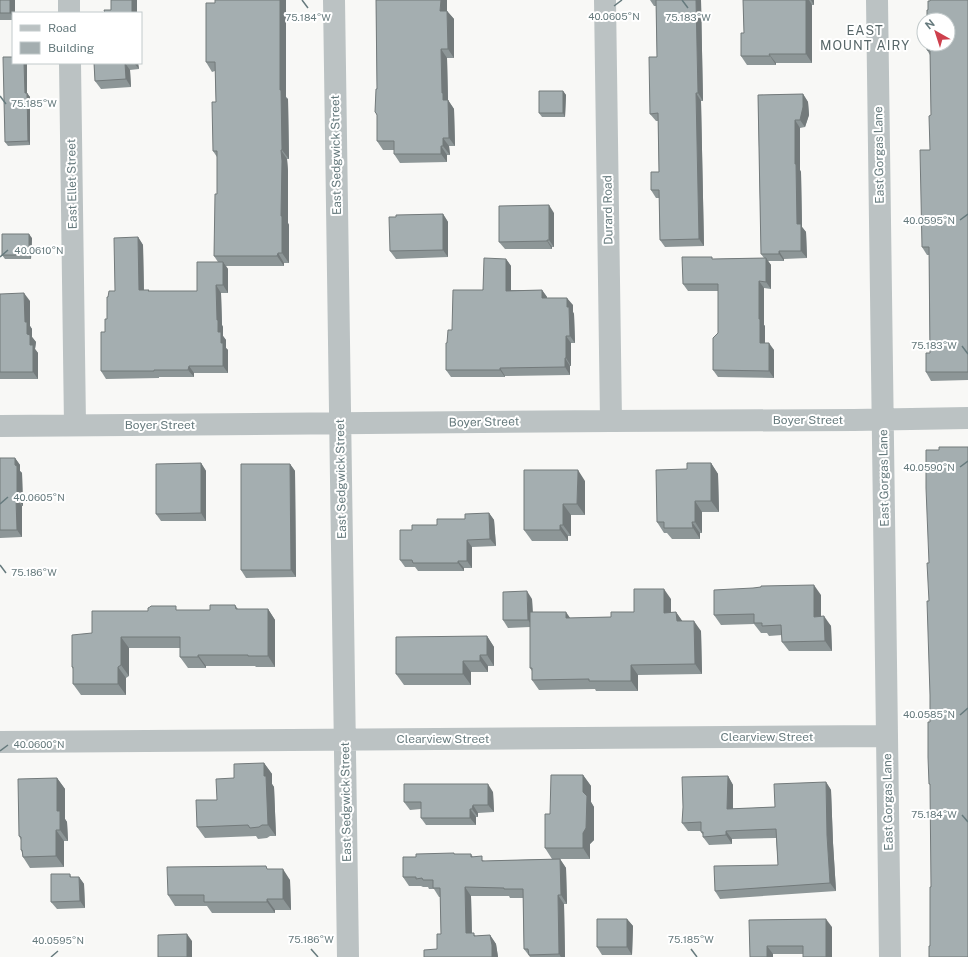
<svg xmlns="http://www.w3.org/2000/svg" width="968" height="957" font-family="'Public Sans',sans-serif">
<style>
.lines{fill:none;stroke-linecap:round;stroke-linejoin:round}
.street{stroke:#bbc2c3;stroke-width:22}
.wall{fill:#8d9697}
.shaded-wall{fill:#737a7b}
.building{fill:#a4aeb0;stroke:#737a7b}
.ticks{fill:none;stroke:#667a7d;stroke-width:1.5}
.labels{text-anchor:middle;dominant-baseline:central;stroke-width:4;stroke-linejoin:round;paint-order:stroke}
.street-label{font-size:12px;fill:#667a7d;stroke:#fff}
.neighbourhood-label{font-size:13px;letter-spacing:1px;fill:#586769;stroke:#fff}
.ticks-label{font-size:10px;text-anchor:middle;fill:#667a7d;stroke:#fff;stroke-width:4;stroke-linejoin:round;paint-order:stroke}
</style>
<rect width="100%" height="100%" fill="#f8f8f6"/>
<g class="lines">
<!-- street -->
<path class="street" d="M69,0V13
M334,0L348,957
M605,0L611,421
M877,0L890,957
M70,63L75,425
M0,426L611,421L854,420L968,418
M0,742L887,736"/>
</g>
<!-- wall -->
<path class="wall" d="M0,0H15V13H13V20H0Z
M376,0H447V11L454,19V58H447L448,100L454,109L455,146H449L450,155H447V162L400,163L394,154V150H383L377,141V115L375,112L377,89Z
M650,0H701L703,101H701L704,246L665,247L660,240L659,198H656L651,190L659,172L658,121H656L650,114L657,57L656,6H654Z
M743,0H814V5H812V63H776V65H747L741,56L744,33Z
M968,0V380L931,381L926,372L930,353L929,255H927L922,247L930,150L931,115L930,55L927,50Z
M206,3L288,99L289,159H287L288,171V223L289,225V263H284V266H226L228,269V293H221L222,325L223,327V336L226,340V348L228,350V373H194V377H159V378L106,379L101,371L107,319L108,297L115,291L138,237L143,245L144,290L150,291H197L218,262L214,256L217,194V157L213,151L216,102L215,71L212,72L206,62Z
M13,63H27V93L30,97V145L8,146L5,142Z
M94,63H138L139,69L130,70L131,87L101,89L95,81Z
M563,91L566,95L565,117H542L539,113Z
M803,94L808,102L809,115L805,127L800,128V170L801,172L802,227L806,232L807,258L784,259V261H768L771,265V289L764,288V325L765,326V343L774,350V378L718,377L713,370L718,333V291H688L683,284L714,259L764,258L761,254L758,95Z
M554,213V247H552V249H505L499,242Z
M443,214L448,222V257L396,259L390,251L396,217Z
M32,238L31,259H5L2,255Z
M506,259L511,266V290H542L547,297V298L573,305V312L574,314L575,343H571V366H570V375L505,376V377H451L446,370L447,343L452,330Z
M0,294L30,301V326L32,329V337L36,342L35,349L38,353V379H0Z
M0,458H15L20,465V471L22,473L23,506H22V537L0,538Z
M201,463L206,471V521H161L156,514Z
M711,463L718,474L719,512H702V533H700V539H672L667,533H664L657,522L687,469Z
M290,464L295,471L296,577L246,578L241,570Z
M585,481V515H571V536H568V541H532L524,530Z
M489,513L494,520L496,546L472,547V568H464V571H418L415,567H405L400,560L412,530L437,525L465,519Z
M821,595V616L831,626L832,651H789L782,642V635L769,636L767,633H761L754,624L721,625L714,615Z
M532,599L533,612L570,618L611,617L634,612L671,599V613L676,612L682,621L701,631L702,674L638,675V691H596L595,689L539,690L532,680V671L530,668V627L508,628L503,620Z
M235,605L238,609H268L275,620V667H256L255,666H206V668H188L180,657V648H129V676L126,678V695H81L73,684V669L72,667L92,633L148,611L178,610H210Z
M487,636L494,647V666H488V672H471V685H404L396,674Z
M264,763L272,774V784L274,787L276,836H270L267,838L258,839L256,836L205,838L197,827L234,778Z
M583,775L591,786V802L594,807V840L590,844V859H560L566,868L567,904H564L565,957H530L524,949L523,898H510L509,896H471L472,933L476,936L490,935L496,944L498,957H424L437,949L441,934L440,897H439L434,889H429L428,887H423L421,886H409L403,877L416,857L455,854H471L473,857L485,861L552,859L545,848L550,814Z
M728,776L733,785V809L775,807L826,782L831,790L833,843L836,891L720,899L715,891L778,865L776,838L732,839V844L709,845L703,837V835L701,832V831H688L682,823Z
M57,778L65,789V819L67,822L68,841H64V867L30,868L23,857L22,852L21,850V840L19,836Z
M493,792L494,812L478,813V817H476V825H426L421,818V809L410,810L404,802Z
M268,869L290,880L291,910H275V913H212L207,906H175L168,895Z
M70,874L71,877H79L84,884L85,908L57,909L51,902Z
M627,919L633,926L632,955H602L597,947Z
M749,920L832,927L803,954H773V957Z"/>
<!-- shaded-wall -->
<path class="shaded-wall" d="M10,0H15V13H13V17L10,13Z
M132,0H137V13H132Z
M280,0H286V98L288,99L289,159L282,150L280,90Z
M441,0H447V20L440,11Z
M696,0H701L703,101L698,93Z
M806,0H809L812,5V63L806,54Z
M811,0H814V5Z
M447,11L454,19V58L448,49Z
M441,49L447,58L448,100L454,109L455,146L449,138L442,93Z
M769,54L776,63V65L770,56Z
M24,63H27V93L30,97V145L28,141L25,93Z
M125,63L130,70L131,87L126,79Z
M134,63H138L139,69Z
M563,91L566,95L565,117L563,113Z
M696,93L701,101L704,246L699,239Z
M803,94L808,102L809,115L805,127L800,120Z
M795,120L800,128V170L801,172L802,227L806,232L807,258L801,251L797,224L795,164Z
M443,138L449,146L450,155L443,146Z
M441,146L447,155V162L441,154Z
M281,150L287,159L288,171V223L289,225V263L282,253L281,216Z
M549,205L554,213V247L549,240Z
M443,214L448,222V257L443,250Z
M29,234L32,238L31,259L29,255Z
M138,237L143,245L144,297L139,290Z
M547,240L552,247V249L547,241Z
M779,251L784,259V261L779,254Z
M278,253L284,263V266L277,256Z
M766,258L771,265V289L766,282Z
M506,259L511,266V298L506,291Z
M223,262L228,269V293L223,285Z
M759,281L764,288V325L765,326V350L760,343L759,319Z
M216,285L221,293L222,325L223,327V336L226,340V348L228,350V373L223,366L221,343L218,332L217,320Z
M542,290L547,297V306L542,298Z
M24,293L30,301V326L32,329V337L36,342L35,349L38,353V379L33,372L30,345L27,334L25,322Z
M567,298L573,305V312L574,314L575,343L570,336L567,307Z
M566,336L571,343V366L566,358Z
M769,343L774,350V378L769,371Z
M565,358L570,366V375L565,367Z
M189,366L194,373V377L188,370Z
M500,368L505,376V377L500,370Z
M15,458L20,465V471L22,473L23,506L17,499Z
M201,463L206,471V521L201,513Z
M711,463L718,474L719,512L711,501Z
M290,464L295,471L296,577L291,570Z
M578,470L585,481V515L577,504Z
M16,499L22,506V537L17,530Z
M695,501L702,512V533L695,522Z
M563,504L571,515V536L563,525Z
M489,513L494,520L496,546L490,539Z
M692,522L700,533V539L693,528Z
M560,525L568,536V541L560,530Z
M467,540L472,547V568L467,561Z
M458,561L464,568V571L458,563Z
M814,585L821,595V627L814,617Z
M664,589L671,599V623L664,613Z
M527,591L532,599L533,627L528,620Z
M268,609L275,620V667L268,656Z
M566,612L573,622L566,618Z
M676,612L683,622L677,621Z
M824,616L831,626L832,651L825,641Z
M694,621L701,631L702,674L695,664Z
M487,636L494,647V666L487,655Z
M121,637L129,648V676L121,665Z
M198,655L206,666V668L198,657Z
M480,655L488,666V672L480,661Z
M463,661L471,672V685L463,674Z
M631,665L638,675V691L631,681Z
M118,667L126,678V695L118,684Z
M264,763L272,774V784L274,787L276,836L268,825L264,776Z
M583,775L591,786V802L594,807V840L590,844V859L583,848Z
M728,776L733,785V817L727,809Z
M57,778L65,789V819L67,822L68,841L60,830L57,811Z
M826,782L831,790L833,843L836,891L830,883L827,835Z
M488,784L493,792L494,812L488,805Z
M473,805L478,813V817L472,809Z
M470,809L476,817V825L470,818Z
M56,830L64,841V867L56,856Z
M726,831L732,839V844L726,835Z
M560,859L566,868L567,904L561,895Z
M283,869L290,880L291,910L283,899Z
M79,877L84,884L85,908L80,901Z
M465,887L471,896L472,942L466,933Z
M558,895L564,904L565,957H561L559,954Z
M267,899L275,910V913L267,902Z
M627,919L633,926L632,955L627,947Z
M826,919L832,927V957H826Z
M187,934L192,941V957H187Z
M490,935L496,944L498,957H492Z
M767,946L773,954V957H767Z"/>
<!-- building -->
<path class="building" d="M0,0H10V13H0Z
M111,0H132V13H105L104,10H111Z
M215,0H280V90H281L282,150H281L282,161L281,216H282V253H278L277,256H214L215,194H217V151H213L212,102H216L215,62H206V3H215Z
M376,0H441L440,11H447L448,49H441L442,93H443V100H448L449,138H443V146H441V154H394V141H377V115L376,113L375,112L376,89H377Z
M656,0H696L698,93H696L699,239L660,240L659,190H651V172H659L658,113L650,114L649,57H657Z
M743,0H806V54H769L770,56H741V33H744Z
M930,0H968V372H926V353H930L929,247H922L920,150H930L929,116L931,115L930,51L927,50V44H948V20H927V10H928V1H930Z
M3,57H13V63H24L25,93H27L28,141L5,142Z
M94,63H125L126,79L95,81Z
M539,91H563V113H539Z
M803,94V107L800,120H795V164H796L797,224H801V251H779V254H761L758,95Z
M549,205V240H547V241L499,242V206Z
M443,214V250L390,251L389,217H396V215Z
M2,234H29V255H2Z
M138,237L139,290H149L148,291H197V262H223V285H216L217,320H218V332H221V343H223V366H189L188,370H154V371H101V332H105V319H107V297H108L109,291H115L114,238Z
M682,257H712V259L766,258V282L759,281V319H760V343H769V371L713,370V338L718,333V284H683Z
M484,258L506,259V291L542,290V298H567V307H569L570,336H566V358H565V367L500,368V370H446V343H447L448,330H452L453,290H483Z
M24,293L25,322H27V334L30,335V345H33V372H0V294Z
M939,447H968V957H929V946H930V887H931L930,784H929L928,757V722H930V695L927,601H929L927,563H929L926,488V450H939Z
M0,458H15V465L17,466V499H16L17,530H0Z
M201,463V513L156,514V464Z
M687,463H711V501H695V522H692L693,528H664V522H657L656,470L687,469Z
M241,464H290L291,570H241Z
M524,470H578L577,504H563V525H560V530H524Z
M489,513L490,539L467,540V561H458V563H413L412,560H400V530H412V525H437V519H465V514Z
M814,585V617L824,616L825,641L782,642L781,625L762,626V623H754V614L714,615V590L753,588L761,587V586Z
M634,589H664V613L676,612L677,621H694L695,664L631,665V681H589V679L532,680V668H530V612H566V618L611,617V612H634Z
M527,591L528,620H503V592Z
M210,605H235L236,609H268V656H248V655H198V657H180V637H121V665L118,667V684H73V667H72V635L92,633V611H148V608L150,607L151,606H176V610H210Z
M487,636V655H480V661H463V674H396V637Z
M264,763V776H266L268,825H262L259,827L250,828L248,825L197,827L196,800H217L216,779L234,778V764Z
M551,775H583V792L587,796L586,828L583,833V848H545V814H550Z
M728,776L727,809L775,807L774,784L826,782L827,835L830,883L715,891L714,866L778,865L776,829L726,831V835L703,837V832H701V822L682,823L683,807L682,777Z
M57,778V811H60V830H56V856L23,857L22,850H21V837L19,836L18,779Z
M404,784H488V805H473L472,809H470V818H421V802H404Z
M454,853V854H471V857L482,856V861L560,859L561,895H558L559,954L529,955L528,949H524L523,889H504V888L465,887L466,933H474V936L490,935L492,945V957H424V950L437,949V934H441L440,888H433V880H423L422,878L416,879V877H403V857H416V854Z
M266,866L267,869H283V899H267V902H204V895H168L167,867Z
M51,874H70V877H79L80,901L51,902Z
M597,919H627V947H597Z
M826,919V957H803V946H767V957H750L749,920Z
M187,934V957H158V935Z"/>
<!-- ticks -->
<path class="ticks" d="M302,0L308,8M682,0L688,8M614,6L622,0M0,96L6,104M960,220L968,214M0,257L8,250M962,346L968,354M960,467L968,461M0,504L8,497M0,565L6,573M960,715L968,708M0,751L8,745M962,815L968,822M311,949L318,957M691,949L697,957M51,957L58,951"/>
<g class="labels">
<!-- street labels -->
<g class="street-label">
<text transform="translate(336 155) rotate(-91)">East Sedgwick Street</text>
<text transform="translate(879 155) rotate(-91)">East Gorgas Lane</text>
<text transform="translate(72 184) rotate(-91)">East Ellet Street</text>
<text transform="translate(608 210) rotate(-91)">Durard Road</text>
<text x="808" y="420">Boyer Street</text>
<text transform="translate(484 422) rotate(-1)">Boyer Street</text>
<text x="160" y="425">Boyer Street</text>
<text transform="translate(884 478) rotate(-91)">East Gorgas Lane</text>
<text transform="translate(341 479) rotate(-91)">East Sedgwick Street</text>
<text x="767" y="737">Clearview Street</text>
<text x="443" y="739">Clearview Street</text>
<text transform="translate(346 802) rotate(-91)">East Sedgwick Street</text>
<text transform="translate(888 802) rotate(-91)">East Gorgas Lane</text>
</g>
<!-- neighbourhood labels -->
<g class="neighbourhood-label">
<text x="865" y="30">EAST<tspan x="865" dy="15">MOUNT AIRY</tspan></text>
</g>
</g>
<g class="ticks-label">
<text x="614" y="20">40.0605°N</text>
<text x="308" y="21">75.184°W</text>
<text x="688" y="21">75.183°W</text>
<text x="34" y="107">75.185°W</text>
<text x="929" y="224">40.0595°N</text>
<text x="39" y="254">40.0610°N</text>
<text x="934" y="349">75.183°W</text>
<text x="929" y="471">40.0590°N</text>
<text x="39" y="501">40.0605°N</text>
<text x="34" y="576">75.186°W</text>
<text x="929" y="718">40.0585°N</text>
<text x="39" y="748">40.0600°N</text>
<text x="934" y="818">75.184°W</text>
<text x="311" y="943">75.186°W</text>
<text x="691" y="943">75.185°W</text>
<text x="58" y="944">40.0595°N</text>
</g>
<!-- legend -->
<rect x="12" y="12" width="130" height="52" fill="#ffffff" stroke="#c2cacb"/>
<rect x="20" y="25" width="20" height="6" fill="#bbc2c3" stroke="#c2cacb"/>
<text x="48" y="32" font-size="12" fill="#667a7d">Road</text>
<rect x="20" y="42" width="20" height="12" fill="#a4aeb0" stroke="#c2cacb"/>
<text x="48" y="52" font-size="12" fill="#667a7d">Building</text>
<!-- north arrow -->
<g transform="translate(936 32) rotate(321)"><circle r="19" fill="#ffffff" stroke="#c2cacb"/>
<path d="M0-3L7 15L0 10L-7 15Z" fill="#ce404d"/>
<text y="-6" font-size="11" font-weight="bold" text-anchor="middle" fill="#667a7d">N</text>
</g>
</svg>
